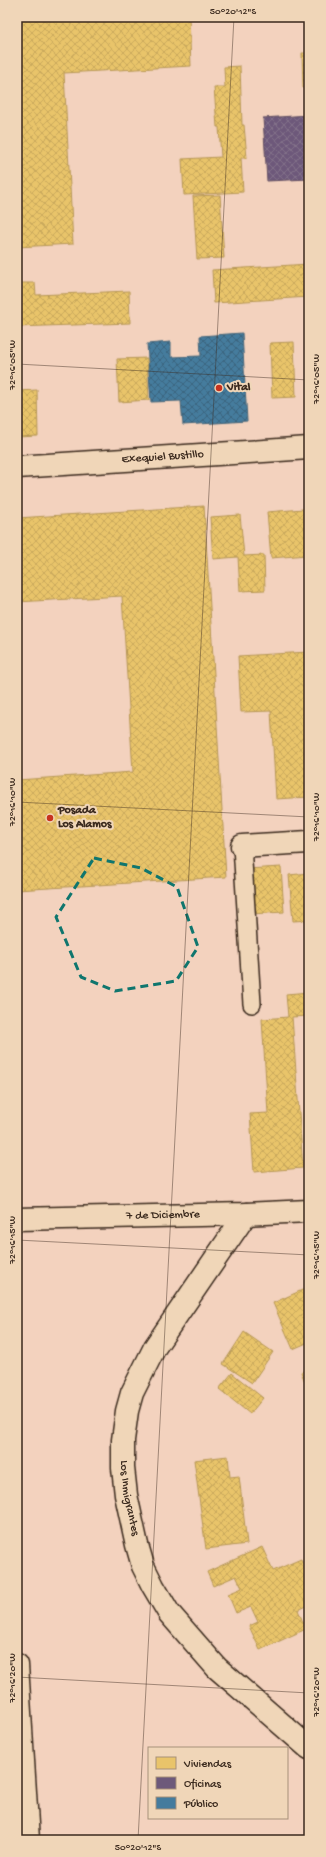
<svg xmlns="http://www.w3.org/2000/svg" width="326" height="1857" font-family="'Gochi Hand',sans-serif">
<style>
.homes{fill:url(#homes-cross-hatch);stroke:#b59653}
.offices{fill:url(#offices-cross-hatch);stroke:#5e4b5e}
.public{fill:url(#public-cross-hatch);stroke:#426377}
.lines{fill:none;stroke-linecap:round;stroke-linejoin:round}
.service-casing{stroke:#3b2a1e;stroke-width:20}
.minor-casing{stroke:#3b2a1e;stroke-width:25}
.service{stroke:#f0d6b8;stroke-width:17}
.minor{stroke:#f0d6b8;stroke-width:22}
.marked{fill:none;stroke:#0f766e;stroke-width:3;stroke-dasharray:8 5;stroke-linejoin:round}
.ticks{fill:none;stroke:#3b2a1e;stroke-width:1;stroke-opacity:0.45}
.poi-dot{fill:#c8321e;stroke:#f0d6b8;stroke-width:1.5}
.labels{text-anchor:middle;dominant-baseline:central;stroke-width:4;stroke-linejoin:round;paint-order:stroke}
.poi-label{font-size:12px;font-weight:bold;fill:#3b2a1e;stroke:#f0d6b8;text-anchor:start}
.street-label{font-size:12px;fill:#3b2a1e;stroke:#f0d6b8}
.neatline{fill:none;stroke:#3b2a1e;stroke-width:1.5}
.ticks-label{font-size:10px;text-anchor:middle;fill:#3b2a1e}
</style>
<defs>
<pattern id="homes-cross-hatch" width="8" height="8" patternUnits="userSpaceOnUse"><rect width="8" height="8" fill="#e9c46a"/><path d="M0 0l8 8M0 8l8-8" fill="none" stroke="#c9a95b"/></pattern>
<pattern id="offices-cross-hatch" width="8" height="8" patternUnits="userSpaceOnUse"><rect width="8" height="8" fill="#6d597a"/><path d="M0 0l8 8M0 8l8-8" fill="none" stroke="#83728a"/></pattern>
<pattern id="public-cross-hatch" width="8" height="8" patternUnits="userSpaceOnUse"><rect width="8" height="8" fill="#457b9d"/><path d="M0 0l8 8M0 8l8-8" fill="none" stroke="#3b657f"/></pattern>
</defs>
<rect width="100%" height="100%" fill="#f3d2be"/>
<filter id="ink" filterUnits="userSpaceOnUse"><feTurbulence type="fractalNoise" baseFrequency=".025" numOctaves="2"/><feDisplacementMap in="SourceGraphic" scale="8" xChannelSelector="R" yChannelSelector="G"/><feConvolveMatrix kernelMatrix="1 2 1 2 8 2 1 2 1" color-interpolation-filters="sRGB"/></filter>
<g filter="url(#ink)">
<!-- homes -->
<path class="homes" d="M17,17H189L191,66L64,73L73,244L17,247Z
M302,53H309V88H303Z
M240,66L242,125H244L247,158H241L243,192L184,195L182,159L221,157L219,127H217L214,87H225L224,67Z
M220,195L224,258L197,259L193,196Z
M309,264V297L214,303L212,270Z
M17,283H35L36,295L129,291L130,323L17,327Z
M294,342L296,397L272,398L270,343Z
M147,358L149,400L119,402L117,359Z
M37,390L38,436L17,437V391Z
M204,506L226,877L17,890V780L133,772L122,596L17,602V518Z
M303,509L307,555L271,558L267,512Z
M240,515L244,556L264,555L265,590L240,591L238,557L213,559L210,517Z
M309,652V797L276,799L271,711L241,712L238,656Z
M281,867L284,912L250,914L247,869Z
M309,873V920L293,921L289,875Z
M309,992V1016L292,1017L303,1168L254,1172L250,1114L268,1113L262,1019L288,1017L286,994Z
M309,1287V1342L293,1349L273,1303Z
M244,1332L273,1352L252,1383L223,1364Z
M309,1369V1392L301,1372Z
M232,1373L263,1398L250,1414L219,1389Z
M228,1456L230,1477L239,1476L247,1544L206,1549L194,1460Z
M262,1547L273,1571L301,1559L309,1577V1605L298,1610L306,1629L260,1650L249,1626L258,1622L251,1607L236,1613L228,1594L242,1588L236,1576L213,1586L207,1572Z"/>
<!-- offices -->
<path class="offices" d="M309,115V179L267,181L263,118Z"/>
<!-- public -->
<path class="public" d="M242,333L247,421L183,425L181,401L151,402L147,344L171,342V357L201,356L200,336Z"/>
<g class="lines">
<!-- service casing -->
<g class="service-casing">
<path id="service" d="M242,846L252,1004"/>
</g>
<!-- minor casing -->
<g class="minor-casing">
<g id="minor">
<path id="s1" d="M17,467L309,448"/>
<path d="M242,846L309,842"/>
<path id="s2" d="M246,1214L155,1347L132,1393L127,1411L123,1440V1468L126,1495L137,1545L143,1566L153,1586L169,1613L217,1668L309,1748"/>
<path id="s3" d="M17,1219L246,1214L309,1211"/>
<path d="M17,1665L28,1840"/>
</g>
</g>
<!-- service -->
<use href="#service" class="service"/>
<!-- minor -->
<use href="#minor" class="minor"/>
</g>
</g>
<!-- marked area -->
<path class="marked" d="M94,858L141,868L177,887L198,947L176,981L115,991L81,977L56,917Z"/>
<!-- ticks -->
<path class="ticks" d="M17,364L309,380M17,802L309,817M17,1240L309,1255M17,1677L309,1693M138,1840L234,17"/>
<!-- markers -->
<g class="poi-dot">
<circle cx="219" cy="388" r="4"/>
<circle cx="50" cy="818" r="4"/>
</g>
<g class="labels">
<!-- poi labels -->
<g class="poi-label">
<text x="227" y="388">Vital</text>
<text x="58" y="811">Posada<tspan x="58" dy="14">Los Alamos</tspan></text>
</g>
<!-- street labels -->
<g class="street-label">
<text stroke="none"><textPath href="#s1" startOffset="146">Exequiel Bustillo</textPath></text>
<text stroke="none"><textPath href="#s3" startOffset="146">7 de Diciembre</textPath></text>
<text stroke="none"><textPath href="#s2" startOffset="319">Los Inmigrantes</textPath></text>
</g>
</g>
<!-- margin -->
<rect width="326" height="1857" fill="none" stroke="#f0d6b8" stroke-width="44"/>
<!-- legend -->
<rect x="148" y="1747" width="140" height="72" fill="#f0d6b8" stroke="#a8917a"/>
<rect x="156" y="1757" width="20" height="12" fill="#e9c46a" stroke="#a8917a"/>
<text x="184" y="1767" font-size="12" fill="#3b2a1e">Viviendas</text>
<rect x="156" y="1777" width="20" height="12" fill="#6d597a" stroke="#a8917a"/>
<text x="184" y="1787" font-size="12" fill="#3b2a1e">Oficinas</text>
<rect x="156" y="1797" width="20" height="12" fill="#457b9d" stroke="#a8917a"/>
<text x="184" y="1807" font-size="12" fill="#3b2a1e">Público</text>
<rect x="22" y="22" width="282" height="1813" class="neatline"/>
<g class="ticks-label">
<text x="233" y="14">50°20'12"S</text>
<text transform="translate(11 365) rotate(-90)" y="4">72°16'05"W</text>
<text transform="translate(315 379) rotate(-90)" y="4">72°16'05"W</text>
<text transform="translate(11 802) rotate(-90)" y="4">72°16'10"W</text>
<text transform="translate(315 817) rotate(-90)" y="4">72°16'10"W</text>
<text transform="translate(11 1240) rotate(-90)" y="4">72°16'15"W</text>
<text transform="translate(315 1255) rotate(-90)" y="4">72°16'15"W</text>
<text transform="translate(11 1678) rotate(-90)" y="4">72°16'20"W</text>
<text transform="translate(315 1692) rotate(-90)" y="4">72°16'20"W</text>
<text x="138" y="1850">50°20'12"S</text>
</g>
</svg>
